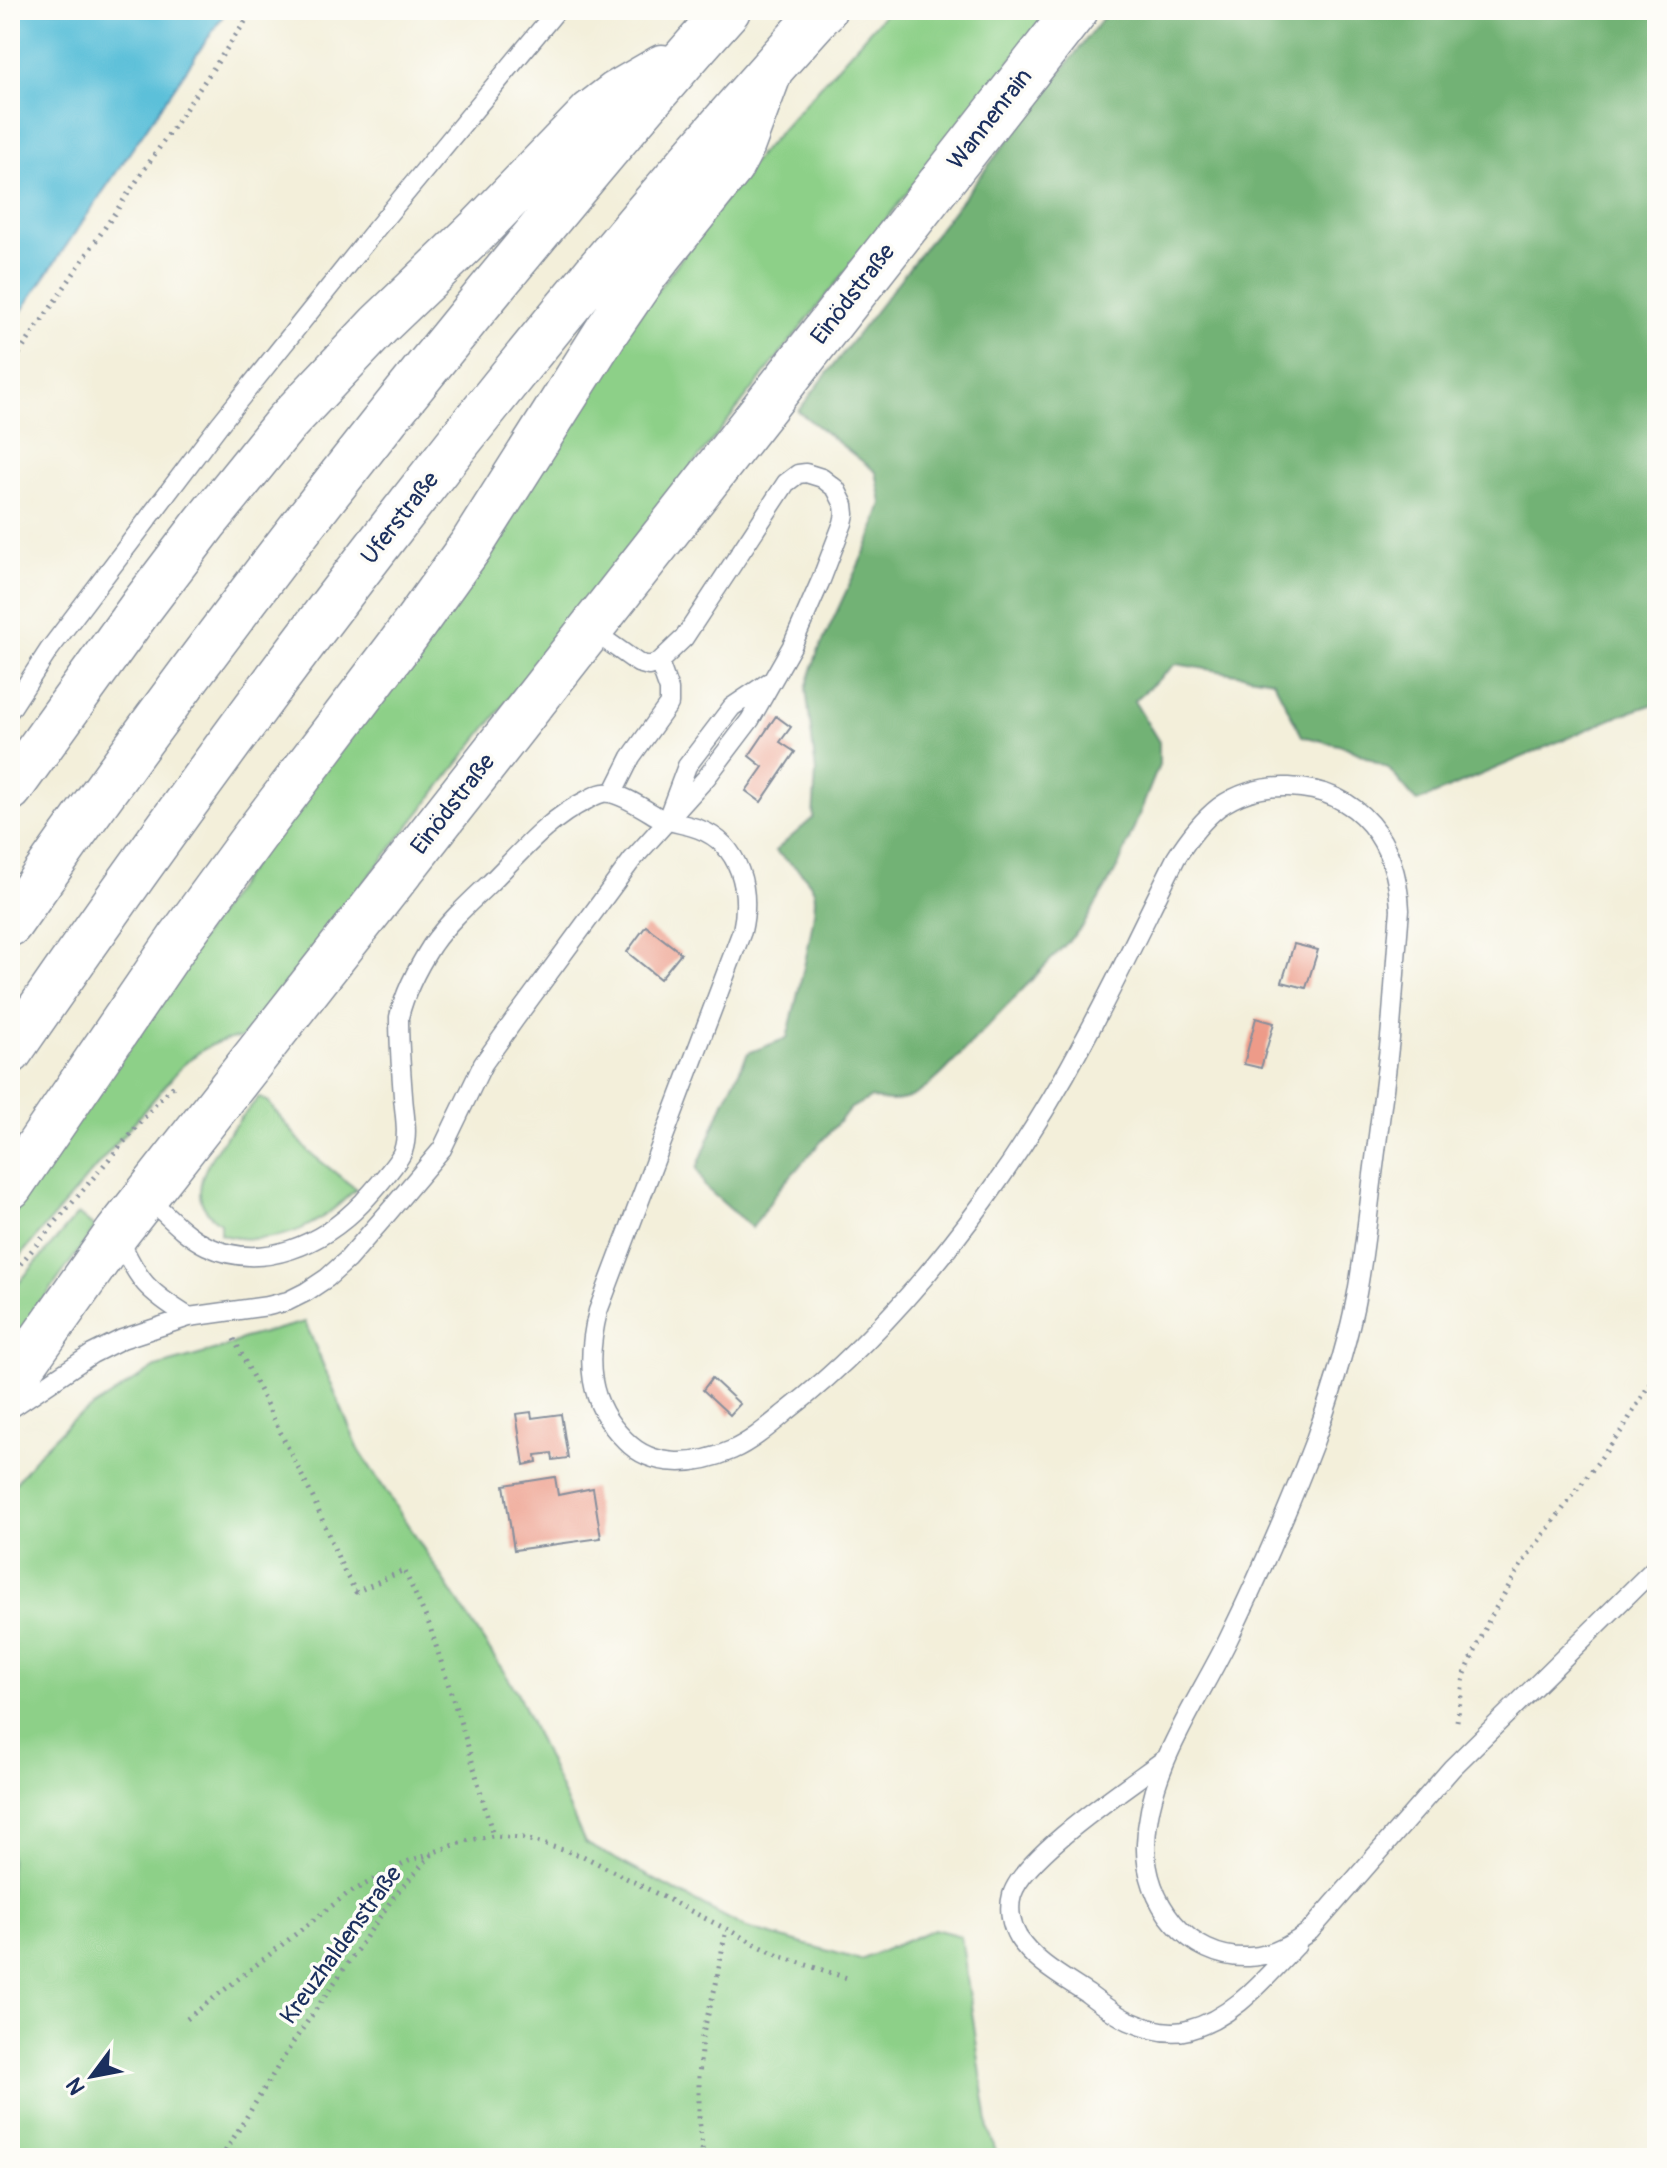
<svg xmlns="http://www.w3.org/2000/svg" width="1667" height="2168" font-family="Pangolin,sans-serif">
<style>
.green{fill:#8dd088;stroke:#548073;stroke-width:2}
.forest{fill:#72b274;stroke:#467069;stroke-width:2}
.water{fill:#5bc0d9;stroke:#3b789c;stroke-width:2}
.building{fill:#ed9b89}
.lines{fill:none;stroke-linecap:round;stroke-linejoin:round}
.service-casing{stroke:#878f9c;stroke-width:21}
.tertiary-casing{stroke:#878f9c;stroke-width:47}
.trunk-casing{stroke:#878f9c;stroke-width:47}
.path{stroke:#878f9c;stroke-width:5;stroke-dasharray:2 6;stroke-linecap:butt}
.service{stroke:#fff;stroke-width:18}
.tertiary{stroke:#fff;stroke-width:44}
.trunk{stroke:#fff;stroke-width:44}
.labels{text-anchor:middle;dominant-baseline:central;stroke-width:7;stroke-linejoin:round;paint-order:stroke}
.street-label{font-size:24px;fill:#1b2f5e;stroke:#fdfcf7}
</style>
<rect width="100%" height="100%" fill="#fdfcf7"/>
<filter id="ink" filterUnits="userSpaceOnUse"><feTurbulence type="fractalNoise" baseFrequency=".0125" numOctaves="2"/><feDisplacementMap in="SourceGraphic" scale="16" xChannelSelector="R" yChannelSelector="G"/><feConvolveMatrix kernelMatrix="1 2 1 2 8 2 1 2 1" color-interpolation-filters="sRGB"/></filter>
<filter id="wash" filterUnits="userSpaceOnUse"><feTurbulence type="fractalNoise" baseFrequency=".006" numOctaves="4" result="noise"/><feDisplacementMap in="SourceGraphic" scale="32" xChannelSelector="R" yChannelSelector="G"/><feGaussianBlur stdDeviation="1.8" result="paint"/><feColorMatrix in="noise" values="0 0 0 0 0 0 0 0 0 0 0 0 0 0 0 0 0 1.4 0 .05"/><feComposite in="paint" operator="in"/></filter>
<g filter="url(#wash)">
<rect width="100%" height="100%" fill="#f3efda"/>
<!-- green -->
<path class="green" d="M888,10H1051L242,1038C217,1038 200,1050 182,1066L10,1268V1217L73,1121L601,366L753,162Z
M259,1097L268,1102L309,1152L356,1189C342,1202 328,1215 311,1224C286,1239 247,1243 220,1234V1223C210,1216 200,1206 200,1193C199,1161 240,1120 259,1097Z
M78,1214L95,1228L10,1346V1293Z
M305,1322L359,1450L517,1692L585,1843L746,1928L861,1960L934,1929L961,1936L989,2130L998,2158H10V1490L40,1452L71,1421L156,1367L224,1348L244,1338Z"/>
<!-- forest -->
<path class="forest" d="M1109,10H1657V703L1621,715L1417,802L1388,768L1346,747L1302,736L1273,680L1176,664L1134,701L1159,742V765L1119,865L1083,926L944,1072C920,1095 905,1107 870,1098L851,1108L779,1189L752,1228L705,1187L697,1168L724,1102L748,1053L787,1038C793,1014 820,908 814,891C807,873 789,863 775,851L813,818L816,772L806,688L817,654L871,538L882,503L876,472L798,411Z"/>
<!-- water -->
<path class="water" d="M10,10H227L10,328Z"/>
<g id="blocks">
<!-- building -->
<path class="building" d="M776,716L791,727L780,742L795,752L761,802L746,791L763,767L749,756Z
M646,926L681,953L660,979L627,952Z
M1294,944L1318,950L1306,988L1282,982Z
M1256,1018L1274,1023L1261,1068L1244,1064Z
M712,1378L740,1404L730,1415L703,1390Z
M531,1412L532,1418L561,1414L568,1458L553,1460L552,1453L536,1455L537,1462L524,1465L516,1414Z
M555,1477L558,1495L593,1488L601,1538L514,1550L504,1485Z"/>
</g>
</g>
<g filter="url(#ink)">
<use href="#blocks" fill-opacity="0" stroke="#878f9c" stroke-width="2"/>
<g class="lines">
<!-- service casing -->
<g class="service-casing">
<path id="service" d="M10,710L49,650L219,425L376,229L557,10
M613,793L631,757L669,704V690L659,662
M669,814L687,766L732,707L769,682
M146,1196C165,1213 184,1235 207,1246C262,1272 323,1244 362,1203C372,1192 398,1164 403,1151C409,1134 404,1113 403,1096C401,1070 399,1043 399,1017C405,991 418,967 432,945C448,922 470,902 490,883C520,853 548,819 587,800C592,797 598,794 603,793C617,790 646,810 658,817C671,823 686,824 699,829C741,845 751,891 742,931L598,1311C586,1360 587,1403 625,1440C653,1470 698,1465 732,1450C752,1441 769,1426 786,1412C862,1353 928,1278 984,1201C1022,1149 1056,1094 1086,1037C1118,978 1146,918 1176,858C1188,839 1201,821 1219,807C1240,792 1264,786 1289,787C1361,790 1397,842 1400,910C1396,952 1394,995 1390,1038C1386,1078 1380,1119 1375,1159C1369,1204 1365,1249 1357,1293C1348,1343 1332,1392 1315,1440C1289,1508 1259,1576 1227,1642C1195,1707 1148,1769 1146,1844C1144,1901 1188,1960 1249,1957C1272,1956 1292,1945 1310,1931L1452,1768L1657,1566
M118,1236C138,1281 147,1291 189,1317
M10,1409L92,1354L122,1339L189,1317L268,1306L288,1301L306,1292L327,1278L347,1260L387,1214L442,1149L483,1064L515,1019L632,860L706,778L750,720L792,646L821,580L843,523L845,514L844,505L836,489L822,478L806,473L798,474L786,483L684,638L659,662L649,666L638,663L590,629
M1165,1759C1129,1786 1024,1855 1012,1895C1008,1909 1011,1925 1018,1937C1034,1962 1064,1978 1088,1994C1101,2004 1114,2014 1129,2021C1147,2029 1169,2035 1188,2030C1234,2018 1266,1977 1297,1945"/>
</g>
<!-- tertiary casing -->
<g class="tertiary-casing">
<path id="tertiary" d="M10,1384L117,1233L1076,10"/>
</g>
<!-- trunk casing -->
<g class="trunk-casing">
<path id="trunk" d="M10,789L142,606L205,523L286,423L379,325L477,231L591,113L617,93L662,67
M10,924C156,714 311,509 473,311C557,209 640,108 728,10
M10,1052C260,689 527,337 824,10
M10,1187L180,938L256,834L401,643L472,544L608,329L647,272L731,167L743,144L771,69"/>
</g>
<!-- path -->
<path class="path" d="M10,367L253,10
M10,1276L161,1098L176,1084
M234,1339L313,1498L343,1569L356,1592L404,1570L429,1624L467,1743L493,1836
M1457,1721L1464,1676L1490,1618L1523,1562L1622,1430L1657,1372
M187,2019L347,1894L409,1861L434,1853
M221,2158L292,2044L395,1895L434,1852L469,1840L493,1836L523,1838L583,1856L779,1956L850,1979
M703,2158L699,2117V2077L702,2037L716,1984L726,1929"/>
<!-- service -->
<use href="#service" class="service"/>
<!-- tertiary -->
<use href="#tertiary" class="tertiary"/>
<!-- trunk -->
<use href="#trunk" class="trunk"/>
</g>
</g>
<g class="labels">
<!-- street labels -->
<g class="street-label">
<text transform="translate(990 119) rotate(-52)">Wannenrain</text>
<text transform="translate(853 294) rotate(-52)">Einödstraße</text>
<text transform="translate(400 518) rotate(-52)">Uferstraße</text>
<text transform="translate(453 804) rotate(-52)">Einödstraße</text>
<text transform="translate(341 1945) rotate(-54)">Kreuzhaldenstraße</text>
</g>
</g>
<!-- margin -->
<rect width="1667" height="2168" fill="none" stroke="#fdfcf7" stroke-width="40"/>
<!-- north arrow -->
<g transform="translate(92 2076) rotate(238)" stroke="#fdfcf7" stroke-width="6" paint-order="stroke">
<path d="M0-6L14 30L0 20L-14 30Z" fill="#1b2f5e"/>
<text y="-12" font-size="22" font-weight="bold" text-anchor="middle" fill="#1b2f5e">N</text>
</g>
</svg>
